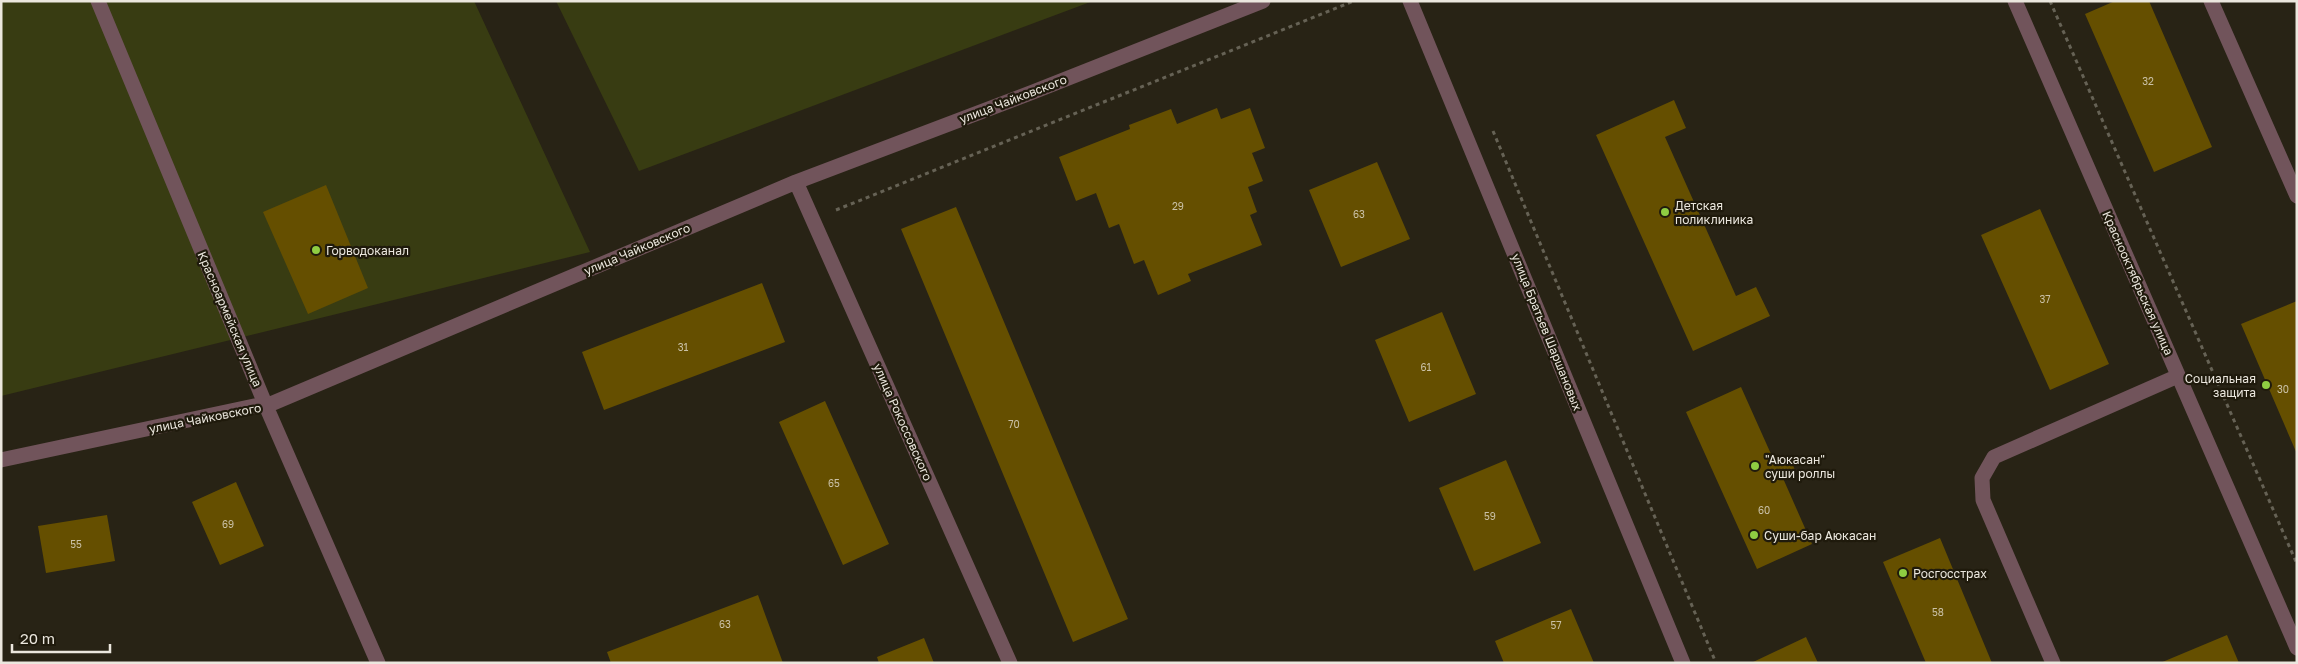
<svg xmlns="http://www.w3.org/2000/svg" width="2298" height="664" font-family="'Golos Text',sans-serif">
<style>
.green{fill:#383c12}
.building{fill:#654f00}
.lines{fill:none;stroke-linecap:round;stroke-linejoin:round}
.path{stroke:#666255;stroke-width:3;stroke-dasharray:4 4;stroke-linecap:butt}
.minor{stroke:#71545b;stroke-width:15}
.poi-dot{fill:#8fcd42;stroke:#1f1a0c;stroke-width:2}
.labels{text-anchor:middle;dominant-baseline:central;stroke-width:4.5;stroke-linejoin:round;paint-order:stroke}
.number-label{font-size:10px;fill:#cac1a6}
.street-label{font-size:12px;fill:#ebe7de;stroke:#1f1a0c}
.poi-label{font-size:12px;fill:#ebe7de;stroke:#1f1a0c;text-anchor:start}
</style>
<rect width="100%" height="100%" fill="#282315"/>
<!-- green -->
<path class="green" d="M1,1H474L590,252L1,396Z
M556,1H1093L639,171Z"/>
<!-- building -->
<path class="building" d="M2115,1H2149L2212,147L2154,172L2085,14Z
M1674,100L1686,128L1665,137L1736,296L1756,287L1770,316L1693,351L1596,135Z
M1217,108L1221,119L1250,108L1265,148L1252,153L1263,181L1248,187L1257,212L1250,215L1262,245L1188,274L1191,281L1158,295L1144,260L1134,264L1119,224L1109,228L1096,193L1076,201L1059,157L1130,129L1129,125L1171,109L1177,124Z
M1377,162L1410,239L1341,267L1309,190Z
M326,185L368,288L308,314L263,212Z
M956,207L1128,619L1073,642L901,229Z
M2040,209L2109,364L2050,390L1981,235Z
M762,283L785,342L604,410L582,352Z
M2297,301V454L2241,324Z
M1442,312L1476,394L1409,422L1375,340Z
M1741,387L1775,463L1789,457L1795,470L1782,476L1812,544L1757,569L1686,412Z
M825,401L889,544L843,565L779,422Z
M1506,460L1541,543L1474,571L1439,488Z
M236,482L264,546L220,565L192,502Z
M107,515L115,561L46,573L38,526Z
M1940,538L1992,663H1926L1883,562Z
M758,595L783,663H611L607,652Z
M1571,609L1594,663H1504L1495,641Z
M2227,635L2239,663H2160Z
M1806,637L1818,663H1751Z
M924,638L934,663H879L877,657Z"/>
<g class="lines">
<!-- path -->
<path class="path" d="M2050,1L2297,564
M1493,131L1716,663
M836,210L1354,1"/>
<!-- minor -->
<path class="minor" d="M98,1L266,406L378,663
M1410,1L1683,663
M2015,1L2297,648
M2211,1L2297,196
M796,182L1010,663
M1,460L254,406H266L796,182L1033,92L1263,1
M2053,663L1983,500L1982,478L1994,457L2178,376"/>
</g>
<!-- markers -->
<g class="poi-dot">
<circle cx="1665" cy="212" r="5"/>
<circle cx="316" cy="250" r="5"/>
<circle cx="2266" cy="385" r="5"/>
<circle cx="1755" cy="466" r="5"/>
<circle cx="1754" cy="535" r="5"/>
<circle cx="1903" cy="573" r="5"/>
</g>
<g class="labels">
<!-- number labels -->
<g class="number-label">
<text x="2148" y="81">32</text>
<text x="1178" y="206">29</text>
<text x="1359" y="214">63</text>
<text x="2045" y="299">37</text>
<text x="683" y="347">31</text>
<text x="1426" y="367">61</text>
<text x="2283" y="389">30</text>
<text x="1014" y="424">70</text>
<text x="834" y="483">65</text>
<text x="1764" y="510">60</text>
<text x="1490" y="516">59</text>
<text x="228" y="524">69</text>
<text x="76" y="544">55</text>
<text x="1938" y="612">58</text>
<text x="725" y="624">63</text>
<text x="1556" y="625">57</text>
</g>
<!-- street labels -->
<g class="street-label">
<text transform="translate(1013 99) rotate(-21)">улица Чайковского</text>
<text transform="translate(637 249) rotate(-23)">улица Чайковского</text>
<text transform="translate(2138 283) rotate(66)">Краснооктябрьская улица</text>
<text transform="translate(230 319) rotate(67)">Красноармейская улица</text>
<text transform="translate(1547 332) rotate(68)">улица Братьев Шаршановых</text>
<text transform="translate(205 418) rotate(-11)">улица Чайковского</text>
<text transform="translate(903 422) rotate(66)">улица Рокоссовского</text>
</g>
<!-- poi labels -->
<g class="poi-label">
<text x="1675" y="205">Детская<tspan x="1675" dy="14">поликлиника</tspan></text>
<text x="326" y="250">Горводоканал</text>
<text x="2256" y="378" text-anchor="end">Социальная<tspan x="2256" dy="14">защита</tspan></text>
<text x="1765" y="459">"Аюкасан"<tspan x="1765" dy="14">суши роллы</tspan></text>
<text x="1764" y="535">Суши-бар Аюкасан</text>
<text x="1913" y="573">Росгосстрах</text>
</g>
</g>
<!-- border -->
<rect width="2298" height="664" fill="none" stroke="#ebe7de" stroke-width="5"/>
<!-- scale -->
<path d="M12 644v8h98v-8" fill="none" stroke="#ebe7de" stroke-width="2.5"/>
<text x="20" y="644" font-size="15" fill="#ebe7de" stroke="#1f1a0c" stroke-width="4" paint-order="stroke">20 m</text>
</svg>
